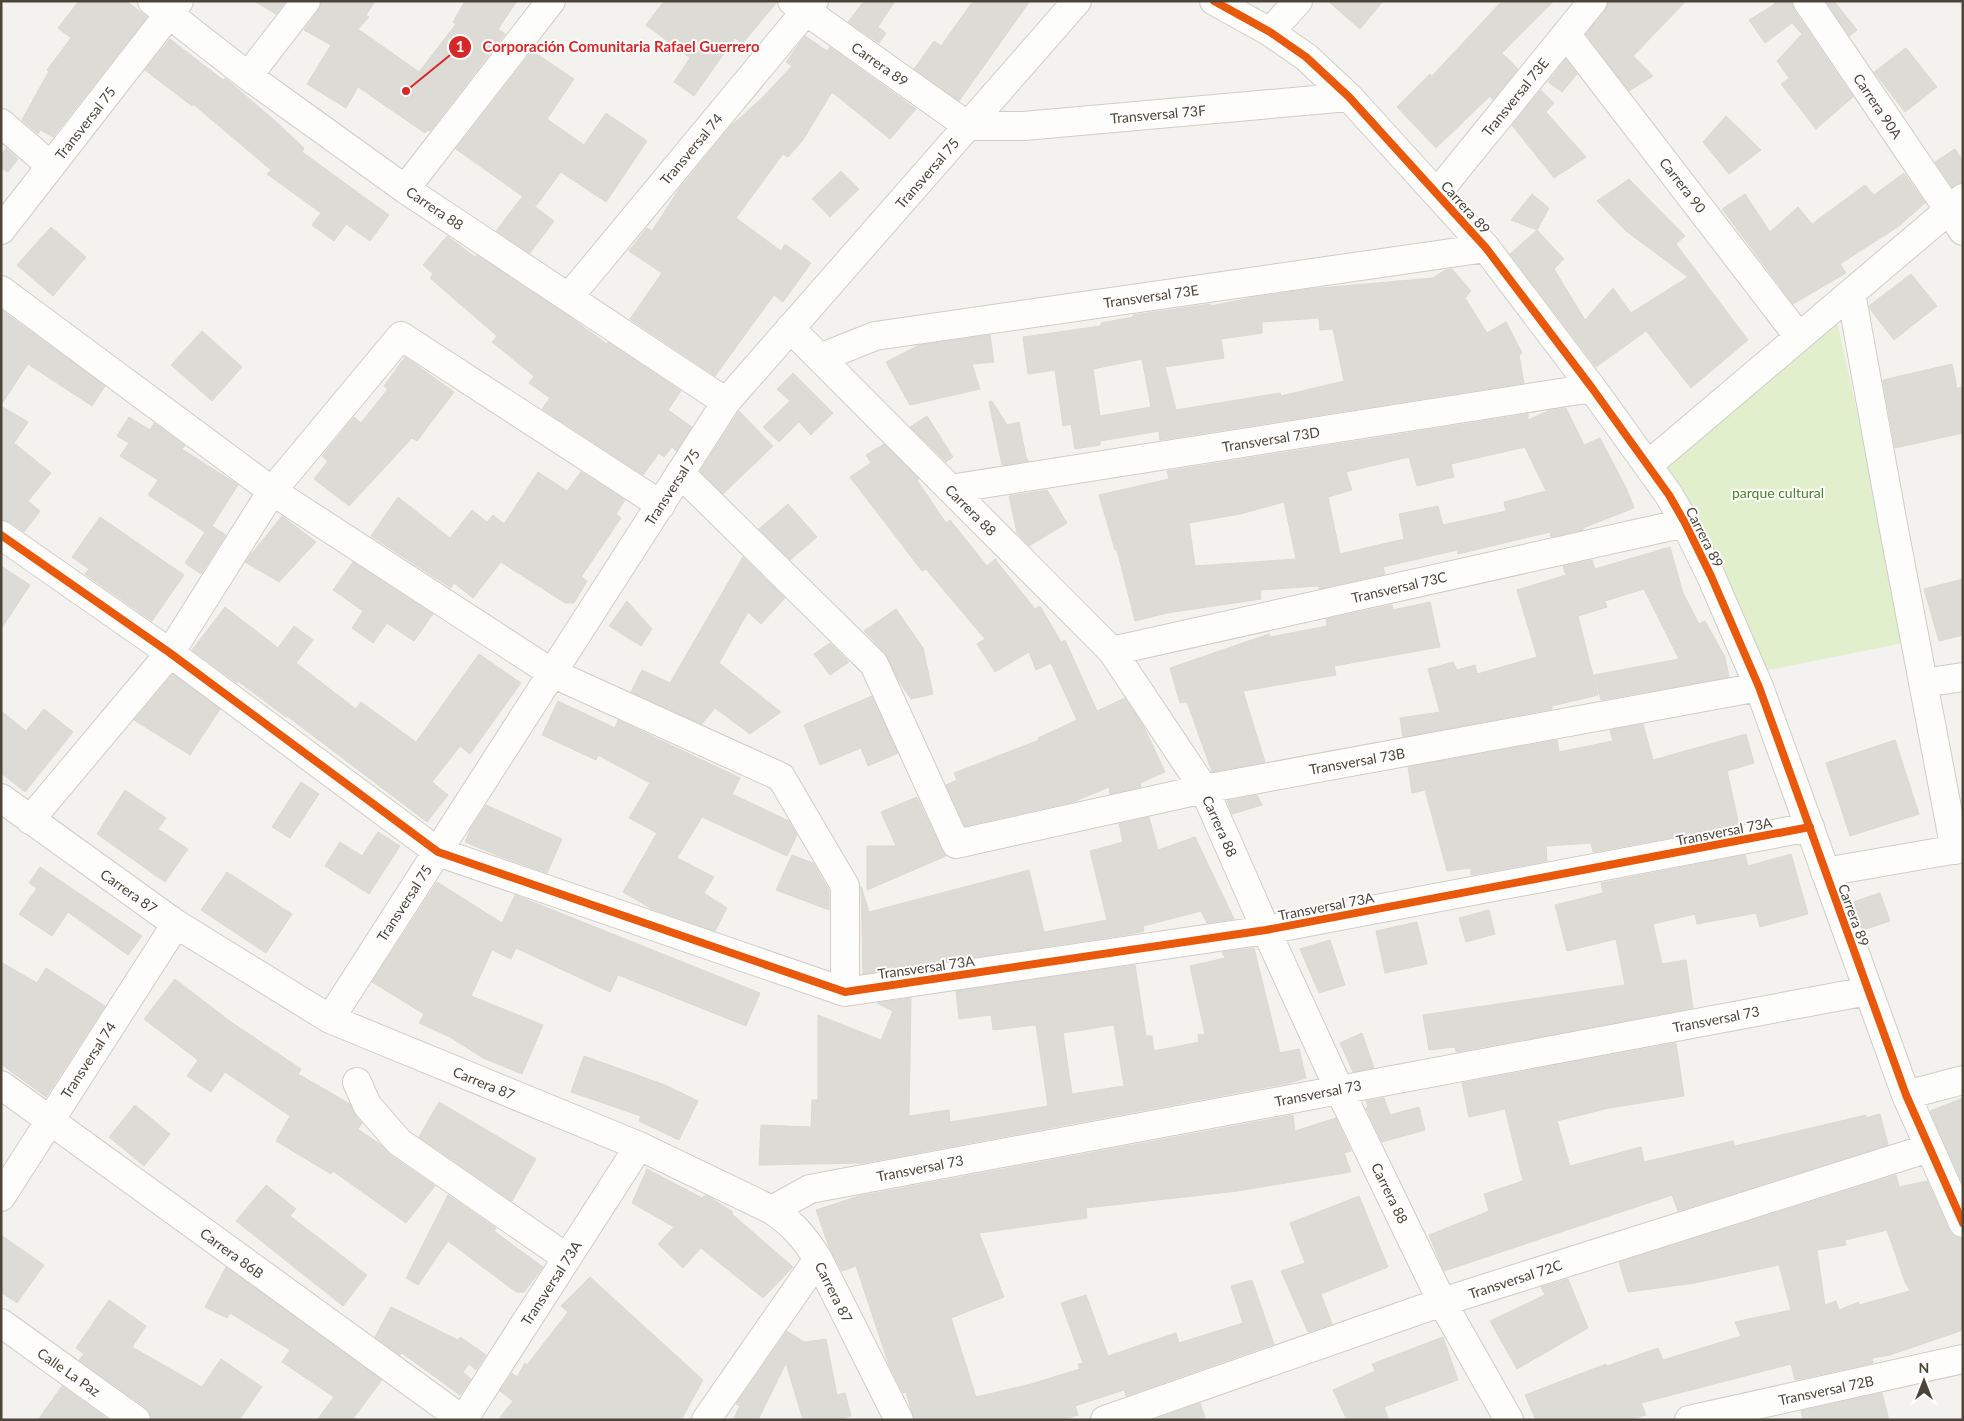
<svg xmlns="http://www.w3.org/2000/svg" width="1964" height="1421" font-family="Lato,sans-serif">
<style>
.green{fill:#e1efcd}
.building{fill:#dddbd6;stroke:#dcd9d3;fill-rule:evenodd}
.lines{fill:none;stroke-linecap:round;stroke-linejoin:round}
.minor-casing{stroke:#d0cdc8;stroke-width:30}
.minor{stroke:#fdfdfc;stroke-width:28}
.cycleway-casing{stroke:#fff;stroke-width:11}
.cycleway{stroke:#e8590c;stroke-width:8}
.labels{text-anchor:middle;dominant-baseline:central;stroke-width:4;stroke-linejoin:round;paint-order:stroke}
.street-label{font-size:14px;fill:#4c4438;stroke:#fff}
.park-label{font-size:14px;fill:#4a8326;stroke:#fff}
.leader{fill:none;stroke:#d62828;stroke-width:2}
.callout-dot{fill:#d62828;stroke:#fff;stroke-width:2}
.mark-label{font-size:15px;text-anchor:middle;font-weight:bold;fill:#fff}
.callout-label{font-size:15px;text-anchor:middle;font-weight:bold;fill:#d62828;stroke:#fff;stroke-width:4;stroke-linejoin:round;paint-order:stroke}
</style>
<rect width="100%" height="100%" fill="#f3f2ee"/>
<!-- green -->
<path class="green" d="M1836,317L1908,642L1764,671L1660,469Z"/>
<!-- building -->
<path class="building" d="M79,1H126L147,17L53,137L40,130L38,134L22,120L49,71L47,70L71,38L58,28Z
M254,1H286L276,14Z
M321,1H375L366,15L369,17L358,29L419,72L456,24L453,22L465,1H517L498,29L505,34L430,131L427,130L425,133L358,87L346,108L307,84L331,45L304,30L318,11Z
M664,1H777V2L742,44L735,38L694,96L674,82L690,58L646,25Z
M864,1H895L878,27L886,33L879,43L848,22Z
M973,1H1030L959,101L914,69L934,41L941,46Z
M1328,1H1383L1360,29Z
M1502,1H1554L1502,53L1518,69L1493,100L1490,96L1436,148L1397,107L1430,74L1432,76Z
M1608,1H1686L1633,56L1653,76L1629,91L1586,34L1605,11Z
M1773,1H1792L1794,10L1853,97L1816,129L1781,84L1789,78L1777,61L1802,34L1792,23L1765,43L1749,20L1775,4Z
M1826,1H1834L1857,30L1849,36Z
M805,36L827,51L830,47L916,109L890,139L832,92L803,140L788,157L783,154L736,218L781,251L785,244L811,263L783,302L774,295L715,376L630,319L662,273L629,251L647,228L652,231L679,189L731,126L762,98L792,66L786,62Z
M170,39L223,80L225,78L274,120L304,148L302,152L389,215L370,241L346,224L334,241L312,225L321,213L267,174L271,170L193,104L192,106L145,70Z
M1906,48L1937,87L1905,112L1874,72Z
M532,51L574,79L547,119L584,145L606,113L647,141L606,202L561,172L536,206L456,149Z
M1566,59L1577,74L1562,92L1548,82Z
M1541,90L1554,103L1546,112L1586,157L1554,178L1512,125Z
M1726,116L1761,150L1729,174L1703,142Z
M6,148L18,159L8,172L1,168V156Z
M1955,149L1963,161V183L1952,187L1935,162Z
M841,171L859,189L830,217L812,199Z
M1904,173L1925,203L1899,226L1840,264L1846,273L1793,304L1722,209L1745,194L1770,232L1798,207L1812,224L1865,185L1874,195Z
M1629,179L1685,236L1676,244L1748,340L1691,388L1646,331L1596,367L1510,254L1537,230L1564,259L1554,269L1585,320L1613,288L1631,313L1688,277L1626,231L1597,201Z
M1532,194L1549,208L1537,230L1511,220Z
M522,197L554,221L530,253L496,231Z
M51,227L86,257L53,296L17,265Z
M447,236L475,257L477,255L563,312L607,344L608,342L681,391L668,410L692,427L676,451L672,447L664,457L659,453L643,475L542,409L550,398L529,383L534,376L492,342L497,336L430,278L433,274L423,265Z
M1452,269L1471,291L1465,298L1487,333L1506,322L1522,353L1519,355L1524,383L1160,440L1159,431L1100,441V445L1075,449L1071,424L1063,426L1055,370L1028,374L1023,337L1101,326V323L1133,317V315L1210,304L1211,306L1255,297L1310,289L1433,278L1445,270ZM1319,318L1320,330L1333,329L1344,381L1281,396L1280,393L1176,410L1165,367L1224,358L1221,339L1262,333V322ZM1142,359L1151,407L1100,416L1093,369Z
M1911,274L1937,306L1894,340L1870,309L1869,306Z
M1,310L105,386L92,406L28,364L1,405Z
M202,331L242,367L212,401L171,365Z
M990,335L994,362L972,364L980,389L910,405L886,362L919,345Z
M405,357L454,392L417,441L412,438L349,506L314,479L328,461L322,456L354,417L361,423L388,389L384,386Z
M1952,364L1957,388L1963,387V433L1895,448L1883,380Z
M793,373L833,413L811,435L799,422L779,442L763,427L790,401L777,389Z
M992,401L1007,425L1019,422L1026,457L1029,461L1002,465L989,402Z
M1,406L28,422L14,443L51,473L28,501L40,511L24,532L10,522L1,520Z
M1566,408L1584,445L1600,438L1626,488L1634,508L1583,528V530L1551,537L1550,532L1458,554L1457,550L1383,567L1385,574L1319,589V586L1260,590L1261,599L1167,613L1135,621L1117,550H1115L1099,495L1169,479L1167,471L1528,414V420L1548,411ZM1525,447L1546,491L1504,502L1506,511L1443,525L1438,506L1399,514L1404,539L1340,554L1328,497L1352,490L1346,472L1409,457L1417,486L1454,477L1451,464ZM1284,502L1296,559L1195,566L1189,523L1240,514Z
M739,411L773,446L723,494L700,471Z
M927,416L953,457L946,462L910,427Z
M129,417L150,430L154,423L185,446L182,449L238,485L212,526L226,535L201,574L185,563L205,532L148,495L158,480L120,456L129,443L117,436Z
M884,444L919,479L917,480L946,523L950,520L987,566L995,559L1035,609L1040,606L1061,642L1065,640L1097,711L1125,698L1144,727L1165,772L1140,783L1141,787L1110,794L1109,787L1073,802L965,826L946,785L957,780L954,773L1039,740L1038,738L1077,720L1051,663L1036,670L1029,652L995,672L977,644L985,639L926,569L922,571L850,477L871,463L866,455Z
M538,472L567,491L581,472L625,500L616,514L621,518L581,577L587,581L574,603H565L501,562L473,598L454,583L451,588L371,536L398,497L450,538L472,510L487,522L493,515L504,524Z
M1047,490L1067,523L1029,546L1017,533L1009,496Z
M788,504L817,537L790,560L759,529Z
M282,516L316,542L279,582L245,562Z
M100,517L184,575L152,621L85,574L89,569L72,557Z
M1670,547L1683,593L1699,624L1705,621L1725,657L1729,677L1601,700L1594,675L1679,659L1644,589L1605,601L1607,607L1578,616L1598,695L1552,706V709L1403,737L1400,718L1440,712L1428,669L1453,662L1457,670L1475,665L1477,674L1537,657L1517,590L1566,575L1563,566L1592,560L1595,569Z
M743,557L785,598L761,624L748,612L719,663L781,712L750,734L715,708L702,724L631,692L642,670L670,683Z
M353,562L433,614L414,641L387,623L373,643L352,628L363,611L333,590Z
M1,566L30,585L1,629Z
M1963,579V635L1939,641L1924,589Z
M627,601L652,629L641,646L609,626Z
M1430,602L1440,647L1334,666L1336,675L1243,691L1265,762L1212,772L1187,702L1180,703L1170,668L1269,634L1270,637L1327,626L1326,619L1392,605L1393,610Z
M225,607L278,648L294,626L313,640L296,663L356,709L361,702L416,742L479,654L521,683L470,754L460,746L432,782L448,795L427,822L287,716L286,717L238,681L237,683L192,650Z
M896,609L923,648L933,694L911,699L899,681L885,653L864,631Z
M830,643L849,662L830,675L814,654Z
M173,674L220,709L190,755L134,720Z
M872,696L898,753L868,766L861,748L820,765L804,725Z
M558,701L615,728L618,720L740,778L732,794L789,821L797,835L787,856L702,817L677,858L714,877L704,893L727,908L715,931L652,909L623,892L657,833L629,818L650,783L598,755L596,760L542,735Z
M44,709L73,732L25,792L1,773V711L26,731Z
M1643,724L1653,760L1746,734L1754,763L1727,771L1739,825L1593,852L1591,843L1546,846L1547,861L1471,875V868L1447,871L1425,790L1412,793L1408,767L1557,740L1559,752L1613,741L1610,730Z
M1895,740L1919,814L1850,836L1826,763Z
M301,782L319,794L290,838L272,827Z
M125,790L166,818L158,829L188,849L165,882L97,834Z
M1257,795L1262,805L1232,814L1227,801Z
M917,797L942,850L946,856L867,890V846H896L881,812Z
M486,805L562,839L547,873L499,856L465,842L471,828Z
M1149,817L1158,850L1195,837L1234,919L1207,923L1201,911L1143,926L1144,931L1131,934L863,974L861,886L869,912L1029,870L1044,932L1107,920L1090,851L1123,842L1119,824Z
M378,832L400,846L369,894L325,866L340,842L362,856Z
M1791,854L1808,914L1760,927L1756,913L1697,924L1695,914L1653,924L1662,964L1686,960L1693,1008L1456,1052L1455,1047L1429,1050L1423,1015L1625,985L1616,939L1567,951L1555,905L1603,893L1601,883L1745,855L1748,866Z
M792,855L813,863L829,890V910L776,890Z
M40,867L142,936L128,955L68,912L52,936L19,914L37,888L29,883Z
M227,872L292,914L266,953L201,910Z
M437,882L502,923L515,895L760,993L746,1026L618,975L610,992L516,948L511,959L492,950L471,996L543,1025L522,1074L483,1058L450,1037L419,1023L424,1014L372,982Z
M1880,893L1890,921L1863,930L1853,902Z
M1489,910L1495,934L1466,942L1459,918Z
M1417,922L1427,964L1385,973L1376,931Z
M1330,940L1345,985L1319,993L1300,949Z
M1254,948L1280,1053L1299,1049L1306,1078L1289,1083L863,1163L759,1165L761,1125L811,1127L812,1100H818V1015L881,1040L893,1011L877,1003L911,998L909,1116L949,1110L950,1122L1048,1106L1036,1025L993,1030L991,1015L959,1019L956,991L1135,965L1146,1036H1152L1154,1051L1199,1042L1198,1035L1205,1034L1190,966L1225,958L1222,952ZM1114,1025L1124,1086L1072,1094L1063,1033Z
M1,962L37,983L46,968L105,1006L46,1097L1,1064Z
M175,979L231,1022L301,1069L298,1074L350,1104L355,1115L362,1123L358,1129L381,1145L390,1155L435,1186L406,1223L333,1171L331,1174L276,1141L290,1116L225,1072L211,1092L187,1076L198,1060L144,1019Z
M1362,1033L1374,1068L1353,1072L1340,1043Z
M1676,1043L1684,1096L1609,1108L1557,1121L1570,1166L1641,1147L1644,1162L1733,1141L1735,1146L1866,1115V1118L1880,1114L1888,1145L1678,1211L1672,1195L1444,1271L1429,1235L1489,1211L1484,1194L1523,1181L1505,1109L1469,1117L1462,1083Z
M584,1056L665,1085L698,1101L679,1140L639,1121L641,1116L571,1092Z
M1384,1098L1390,1115L1419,1107L1425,1130L1382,1142L1366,1108L1368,1107L1366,1101Z
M1963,1098V1184L1930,1111Z
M439,1102L536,1159L512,1201L419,1137Z
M135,1105L170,1134L144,1166L109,1137Z
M1293,1115L1295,1131L1336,1118L1351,1151L1344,1153L1351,1172L1238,1191L1086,1208L1087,1218L979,1233L1004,1297L951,1318L976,1397L1031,1384L1080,1369L1078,1364L1083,1363L1061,1303L1086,1295L1108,1356L1176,1333L1179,1343L1243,1323L1231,1286L1252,1280L1274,1344L1126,1396L1124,1390L1075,1406L1078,1415L1061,1420H914L906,1392L903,1393L889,1365L856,1266L842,1271L829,1247L816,1210L859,1196Z
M647,1169L702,1198L705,1195L711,1198L733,1212L732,1214L793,1267L763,1298L701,1248L683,1268L658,1244L674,1227L632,1203Z
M1896,1175L1899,1187L1927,1181L1949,1229L1954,1236L1963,1238V1330L1890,1355L1872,1358L1873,1363L1795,1380L1791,1364L1641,1403L1646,1415L1629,1420H1536L1525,1395L1606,1364L1607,1366L1658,1348L1663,1360L1741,1336L1735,1322L1791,1310L1779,1265L1695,1283L1628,1292L1619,1262ZM1887,1230L1905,1282L1910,1291L1859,1305V1302L1839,1310L1836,1301L1825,1305L1817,1250L1846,1245L1845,1240Z
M266,1185L296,1209L290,1216L367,1275L343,1306L236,1221Z
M448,1195L496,1228L494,1231L543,1267L524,1292H516L448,1241L418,1285L406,1278Z
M1359,1196L1388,1267L1321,1294L1332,1324L1308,1332L1281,1271L1305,1263L1290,1223Z
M1,1235L44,1265L17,1303L1,1292Z
M226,1267L382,1380L352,1420H317L334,1397L282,1362L290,1350L230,1313L227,1318L205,1307Z
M590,1277L703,1380L681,1420H498L513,1401L500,1391L512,1373L517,1377L525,1363L527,1365L568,1312L561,1306Z
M1568,1279L1588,1328L1517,1369L1490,1321L1545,1295L1541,1287Z
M109,1300L146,1326L132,1347L202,1387L221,1359L262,1387L239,1420H151L150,1413L145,1407L79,1360L84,1354L76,1348Z
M391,1307L458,1340L460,1337L486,1355L476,1370L469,1364L463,1372L471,1379L460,1395L402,1353L400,1355L375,1337Z
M787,1331L804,1342L826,1339L837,1395L845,1393L851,1416L839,1420H803L786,1363L758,1420H733L740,1406L736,1404Z
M1443,1337L1458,1380L1384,1407L1389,1420H1347L1333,1390L1375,1371L1372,1364Z
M62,1386L109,1420H38Z
M1882,1393L1889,1420H1803L1801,1411Z
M1200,1403L1206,1420H1153Z"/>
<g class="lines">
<!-- minor casing -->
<g class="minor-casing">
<path id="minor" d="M152,1L248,76L405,189L726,402
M792,1L968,126H1024L1349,97
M1214,1L1270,32L1306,57L1349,97L1486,248L1592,388L1669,495L1685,523L1711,576L1759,687L1906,1095L1963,1223
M1807,1L1963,231
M1270,32L1298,1
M1566,34L1799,337
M248,76L306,1
M1,123L51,166
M405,189L551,1
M1437,193L1593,1
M1,230L179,1
M1,290L272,491L552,673L781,777L845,886V992
M1851,293L1892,519L1955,850
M569,297L814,1
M790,328L1112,651L1204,789L1266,930L1339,1089L1442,1302L1509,1420
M820,358L875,336L1486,248
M1648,465L1963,198
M680,473L874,664L956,844L1204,789L1759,687
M950,489L1592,388
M1,535L170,653L438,852L845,992L1266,930L1810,827
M1112,651L1685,523
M1923,683L1963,677
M1,798L176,924L330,1019L639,1146L772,1210C793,1224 804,1237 818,1259L899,1420
M30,820L170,653L272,491L401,336L661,505
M1825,872L1963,848
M330,1019L726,402L1077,1
M357,1082L367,1105L399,1142L567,1258
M1,1085L463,1420
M1906,1095L1963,1080
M1,1197L176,924
M772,1210L810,1189L1868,991
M1,1323L136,1420
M463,1420L639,1146
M706,1420L818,1259
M1105,1420L1442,1302L1929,1148
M1689,1420L1963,1359"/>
</g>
<!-- minor -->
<use href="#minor" class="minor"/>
<!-- cycleway casing -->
<g class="cycleway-casing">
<path id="cycleway" d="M1214,1L1270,32L1306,57L1349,97L1486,248L1592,388L1669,495L1685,523L1711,576L1759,687L1906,1095L1963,1223
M1,535L170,653L438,852L845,992L1266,930L1810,827"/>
</g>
<!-- cycleway -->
<use href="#cycleway" class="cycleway"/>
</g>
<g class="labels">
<!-- street labels -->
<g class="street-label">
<text transform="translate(880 64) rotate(35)">Carrera 89</text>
<text transform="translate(1515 97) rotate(-51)">Transversal 73E</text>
<text transform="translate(1878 106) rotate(56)">Carrera 90A</text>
<text transform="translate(1158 114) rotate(-5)">Transversal 73F</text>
<text transform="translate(85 123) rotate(-52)">Transversal 75</text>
<text transform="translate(691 149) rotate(-50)">Transversal 74</text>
<text transform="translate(927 173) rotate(-49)">Transversal 75</text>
<text transform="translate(1683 185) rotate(52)">Carrera 90</text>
<text transform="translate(1466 207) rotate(48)">Carrera 89</text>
<text transform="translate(435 208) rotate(34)">Carrera 88</text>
<text transform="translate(1151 296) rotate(-8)">Transversal 73E</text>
<text transform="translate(1271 439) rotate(-9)">Transversal 73D</text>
<text transform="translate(672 487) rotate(-57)">Transversal 75</text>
<text transform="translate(971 510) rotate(45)">Carrera 88</text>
<text transform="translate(1705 537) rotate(63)">Carrera 89</text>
<text transform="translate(1399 587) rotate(-13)">Transversal 73C</text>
<text transform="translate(1357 761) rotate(-10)">Transversal 73B</text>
<text transform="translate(1220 826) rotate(66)">Carrera 88</text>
<text transform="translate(1724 831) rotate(-11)">Transversal 73A</text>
<text transform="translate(129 891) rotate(35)">Carrera 87</text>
<text transform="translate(404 903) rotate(-57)">Transversal 75</text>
<text transform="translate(1326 906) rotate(-11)">Transversal 73A</text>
<text transform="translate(1854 915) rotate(70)">Carrera 89</text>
<text transform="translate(926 967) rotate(-8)">Transversal 73A</text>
<text transform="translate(1716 1019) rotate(-11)">Transversal 73</text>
<text transform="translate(88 1060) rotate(-57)">Transversal 74</text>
<text transform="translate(484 1083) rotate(22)">Carrera 87</text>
<text transform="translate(1318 1093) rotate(-11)">Transversal 73</text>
<text transform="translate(920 1168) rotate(-11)">Transversal 73</text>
<text transform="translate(1390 1193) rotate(64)">Carrera 88</text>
<text transform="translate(232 1253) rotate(36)">Carrera 86B</text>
<text transform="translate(1515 1279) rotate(-18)">Transversal 72C</text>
<text transform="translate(551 1283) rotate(-57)">Transversal 73A</text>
<text transform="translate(834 1292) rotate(63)">Carrera 87</text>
<text transform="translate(69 1372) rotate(35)">Calle La Paz</text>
<text transform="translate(1826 1390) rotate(-12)">Transversal 72B</text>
</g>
<!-- park labels -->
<g class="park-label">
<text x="1778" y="492">parque cultural</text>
</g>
</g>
<!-- callouts -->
<path class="leader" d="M406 91L460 47"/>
<g class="callout-dot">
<circle cx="406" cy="91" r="5"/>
<circle cx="460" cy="47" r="12"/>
</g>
<g class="mark-label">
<text x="460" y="52">1</text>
</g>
<g class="callout-label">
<text x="621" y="52">Corporación Comunitaria Rafael Guerrero</text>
</g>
<!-- border -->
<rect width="1964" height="1421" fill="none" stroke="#4c4438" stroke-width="5"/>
<!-- north arrow -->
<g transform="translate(1924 1381)" stroke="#ffffff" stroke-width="4" paint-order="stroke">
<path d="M0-4L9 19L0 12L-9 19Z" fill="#4c4438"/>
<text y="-8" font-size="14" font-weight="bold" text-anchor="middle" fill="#4c4438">N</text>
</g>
</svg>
